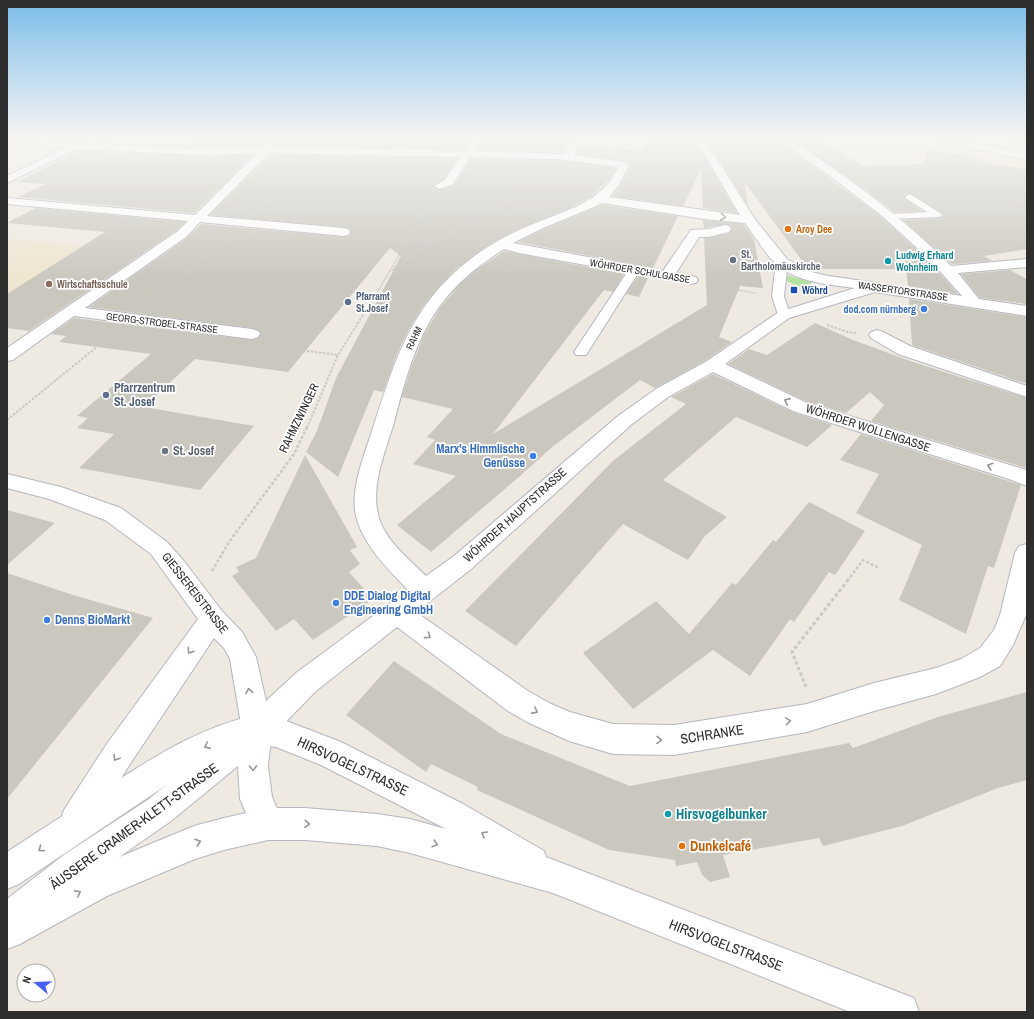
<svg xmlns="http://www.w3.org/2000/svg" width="1034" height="1019" font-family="'Archivo Narrow',sans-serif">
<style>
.education{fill:#efe6d1}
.green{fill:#b4e39f}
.building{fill:#cac7bf}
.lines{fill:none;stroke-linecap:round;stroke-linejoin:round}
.street-tunnel{stroke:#c8c4bd;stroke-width:10;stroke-dasharray:10 5.5;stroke-linecap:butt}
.lane-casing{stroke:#b4b6c0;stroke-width:2}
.street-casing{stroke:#b4b6c0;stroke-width:2}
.secondary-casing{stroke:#b4b6c0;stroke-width:2}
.path-far4{stroke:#c9c9c9;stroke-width:1;stroke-dasharray:1.5 1;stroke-linecap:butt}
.path-far3{stroke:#c9c9c9;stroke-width:1.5;stroke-dasharray:2 1;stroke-linecap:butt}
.path-far2{stroke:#c9c9c9;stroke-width:2;stroke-dasharray:2.5 1.5;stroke-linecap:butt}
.path-far1{stroke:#c9c9c9;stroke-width:2.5;stroke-dasharray:3 2;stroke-linecap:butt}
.path{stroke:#c9c9c9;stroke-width:3;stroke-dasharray:3.5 2.5;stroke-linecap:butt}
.lane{fill:#fff;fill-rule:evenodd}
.street{fill:#fff;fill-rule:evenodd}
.secondary{fill:#fff;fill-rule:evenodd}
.oneway{stroke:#969696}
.food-dot{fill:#e8710a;stroke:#fff;stroke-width:1.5}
.worship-dot{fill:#6b7280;stroke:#fff;stroke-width:1.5}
.culture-dot{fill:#0f9aa8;stroke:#fff;stroke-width:1.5}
.education-dot{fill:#8d6e63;stroke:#fff;stroke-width:1.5}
.transit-dot{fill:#1a4fb4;stroke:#fff;stroke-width:1.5}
.service-dot{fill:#5c6f8a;stroke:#fff;stroke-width:1.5}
.shop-dot{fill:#3f7fe0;stroke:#fff;stroke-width:1.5}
.labels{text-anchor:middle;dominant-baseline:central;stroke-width:3.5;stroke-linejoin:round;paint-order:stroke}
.far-food-label{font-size:10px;font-weight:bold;fill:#c56008;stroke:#fff;text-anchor:start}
.far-worship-label{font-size:10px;font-weight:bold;fill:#5b616d;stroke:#fff;text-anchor:start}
.far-culture-label{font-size:10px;font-weight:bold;fill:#0d838f;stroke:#fff;text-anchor:start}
.far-street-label{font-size:10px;fill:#2e2e2e;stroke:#fff}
.far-education-label{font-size:10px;font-weight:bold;fill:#785e54;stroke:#fff;text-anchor:start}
.far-transit-label{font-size:10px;font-weight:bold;fill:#164399;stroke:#fff;text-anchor:start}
.far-service-label{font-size:10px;font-weight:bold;fill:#4e5e75;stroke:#fff;text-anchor:start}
.far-shop-label{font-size:10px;font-weight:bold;fill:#366cbe;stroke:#fff;text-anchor:end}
.service-label{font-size:12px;font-weight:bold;fill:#4e5e75;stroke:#fff;text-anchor:start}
.street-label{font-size:12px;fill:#2e2e2e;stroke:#fff}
.shop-label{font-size:12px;font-weight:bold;fill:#366cbe;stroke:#fff;text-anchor:start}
.worship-label{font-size:12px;font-weight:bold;fill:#5b616d;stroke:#fff;text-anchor:start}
.near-street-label{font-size:14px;fill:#2e2e2e;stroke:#fff}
.near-culture-label{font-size:14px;font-weight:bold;fill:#0d838f;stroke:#fff;text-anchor:start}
.near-food-label{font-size:14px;font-weight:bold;fill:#c56008;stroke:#fff;text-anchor:start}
</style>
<rect width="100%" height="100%" fill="#eee9e1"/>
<!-- education -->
<path class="education" d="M902,138H911L1027,164V215L949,178L918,159Z
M7,239L134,252L16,330L7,328Z"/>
<!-- green -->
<path class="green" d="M984,138H1027V146Z
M786,275L811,282L810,285L801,287L786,281Z"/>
<!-- building -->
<path class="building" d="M201,138H472L463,149L277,146L272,141L263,146L188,147Z
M484,138H568L564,145H568L563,152L477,150Z
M648,138H694L737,213L703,208L701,169L683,206L612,196L621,184L630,166V164L624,161L576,154L580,146L644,151Z
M706,138H775L880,216L927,259L958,294L908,286L906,269H808L744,181L748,206Z
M789,138H816L863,166L924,164L926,149L978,157V162L1027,169V249L984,256L992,261L952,264L903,220L940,218L944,215L941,212L909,193L904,196V198L922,211L894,212L852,180Z
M78,151L200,156L253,155L194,213L18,197L46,184L17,182Z
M270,155L457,158L444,179L433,185L441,190L454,185L471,159L556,160L616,168L610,178L592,196L569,208L518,229L492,243L456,269L437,289L421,309L408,331L397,354L383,392L374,390L338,477L306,452L317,431L336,378L401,256L390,248L288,372L195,359L144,407L254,426L200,490L79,468L114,434L77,428L88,418L77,416L151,354L59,342L66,336L51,334L74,318L252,340L258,338L261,333L258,330L252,328L89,307L187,238L201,224L344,237L348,236L351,233L349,228L344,227L210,215Z
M602,205L678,216L653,268L518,242L544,229Z
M36,208L185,222L177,230L29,331L7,328V294L105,232L7,223Z
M703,220L744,224L754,239L763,288L740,286L719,337L732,342L706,360L655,388L640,380L551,448L520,476L431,552L397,525L456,476L413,464L435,440L427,437L453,409L402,397L412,365L424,335L440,308L461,283L478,269L504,251L624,274L613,292L604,290L493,434L707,305L704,238L729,233L732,228L729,225L725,224L704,228Z
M1010,270L1027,279V304L980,298L961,274Z
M638,276L648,278L639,297L626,294Z
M909,299L1027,317V384L912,345Z
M815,323L853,340L913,362L1027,398L1026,468L871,421L884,405L870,392L846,413L808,402L728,364L749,349L767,355Z
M713,374L792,412L832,425L807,447L736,417L663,480L727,517L705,536L688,560L623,524L516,646L465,611L614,460L686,404L671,397Z
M861,434L1021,485L994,568L988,566L966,634L899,600L922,545L856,513L879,474L840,460Z
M305,455L357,547L350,550L360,564L349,572L373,599L313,640L294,619L276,631L232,576L239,572L236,567L256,558Z
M809,502L865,531L835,575L829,572L794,622L790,619L750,676L713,650L633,709L583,653L656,601L689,634L732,583L736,585L773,540L776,542Z
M7,510L55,523L7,565Z
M7,573L73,595L153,618L7,799Z
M394,661L501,734L630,786L849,743L853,748L938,717L1027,692V780L998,788L902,826L823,846L819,838L723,855L730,877L710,882L702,875L697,862L676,866L675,860L609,850L477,790L478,787L431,764L426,772L346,715Z"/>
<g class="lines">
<!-- street-tunnel -->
<path class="street-tunnel" d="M373,142L376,138"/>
<!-- lane casing -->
<g class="lane-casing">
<path id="lane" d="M910,194L940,213L942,215L940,217L888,219L887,217L888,215L892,214L927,212L907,199L905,197Z
M782,259L788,262L784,296L790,315L788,318H780L778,315L772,296L776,262Z
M634,267L638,268L640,270L588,352L586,355H576L574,352L630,268Z"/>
</g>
<!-- street casing -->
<g class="street-casing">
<path id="street" d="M474,138H483L474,151L564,154L574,138H582L574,155L624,162L629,165L620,183L609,197L740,215L695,138H704L754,218L787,259L808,271L823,275L962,296L928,258L881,215L830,176L776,138H787C845,175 902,216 951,266L1027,259V267L958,273L979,299L1027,306V316L875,292L789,318L725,364L807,403L1023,469L1027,470V486L1009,479L793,411L713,372L668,397L632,424L470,570L416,612L528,691L549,703L570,712L613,724L674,725L807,704L874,683L936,668L961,659L980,648L994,630L1000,615L1015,553L1019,546L1027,544L1026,615L1013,645L1000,666L980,677L936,694L874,711L807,732L674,755L613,754L569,741L529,723L508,711L397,627L316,691L271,737L268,766L272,797L284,824L280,836L268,840L256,836L240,799L238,766L171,821L89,878L20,934L7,939V899L65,854L149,799L241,724L230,659L224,648L214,638L128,767L88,834L76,838L64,834L60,822L64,810L106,745L198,619L151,554L105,520L49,499L7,488V474L61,487L121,508L167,542L183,560L222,611L242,632L256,657L266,701L296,673L408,590C387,568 360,542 355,511C352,484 364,456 372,431C396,357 412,300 480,252C496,241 514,232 533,224C565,210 603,203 618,167L556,159L470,157L453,184L440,189L434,186L445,180L460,157L269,153L207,216L344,228L348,229L350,232L348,235L344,236L200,222L186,237L85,308L252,329L258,331L260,334L258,337L252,339L74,316L13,360L7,361V348L178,231L188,221L7,204V198L195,215L257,153L200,155L77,149L7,183V176L64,148L7,145V139L200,149L263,147L271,142L276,145L274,147L464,151ZM602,203L704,219L745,223C754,235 766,255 777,265C796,282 831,285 855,288L779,312L707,361L656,389L618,416L454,556L426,576C410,560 388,543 380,521C369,490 384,455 393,426C404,385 414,342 439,307C456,283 479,265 504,249L519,253L691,284L696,283L698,280L696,277L676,273L699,237H709L729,232L731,229L729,226L725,225L709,229L691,230L663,271L513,243L543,228L594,207Z
M877,330L883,332L910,346L1027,386V397L898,354L871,338L869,335L871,332Z"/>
</g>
<!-- secondary casing -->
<g class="secondary-casing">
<path id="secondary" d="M933,138H949L1027,154V160L938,141Z
M257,715L276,717L341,742L465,805L544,851L546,857L914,998L919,1012H850L553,893L410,853L377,846L305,840H268L224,850L195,859L107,896L20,944L7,949V911L83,872L194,826L224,818L268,808H305L377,814L410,819L446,829L321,765L276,747L257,745L236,749L220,755L177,778L19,884L7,889V852C40,830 74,809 107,787C154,757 201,726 257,715Z"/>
</g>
<!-- path-far4 -->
<path class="path-far4" d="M757,194L824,193
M264,204L274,191
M425,213L431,202"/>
<!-- path-far3 -->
<path class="path-far3" d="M363,237L408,242
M410,239L435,242L473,221
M392,270L434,242
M711,286L756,293
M151,299L227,241
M368,308L425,212"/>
<!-- path-far2 -->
<path class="path-far2" d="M827,325L848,332L857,333
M272,344L277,347L338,355
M7,420L109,337
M307,428L338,355L368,307"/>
<!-- path-far1 -->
<path class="path-far1" d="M212,571L229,542L294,454L307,427
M847,581L863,560L879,568"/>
<!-- path -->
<path class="path" d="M806,687L792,652L848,580"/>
<!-- lane -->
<use href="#lane" class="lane"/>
<!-- street -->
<use href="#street" class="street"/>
<!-- secondary -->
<use href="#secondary" class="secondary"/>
</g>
<!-- one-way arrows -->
<defs><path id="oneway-chevron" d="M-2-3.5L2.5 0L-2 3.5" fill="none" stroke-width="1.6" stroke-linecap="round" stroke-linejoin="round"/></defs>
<g class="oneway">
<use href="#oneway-chevron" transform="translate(723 217) rotate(7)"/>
<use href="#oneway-chevron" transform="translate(787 401) rotate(-156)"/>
<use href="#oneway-chevron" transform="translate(990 466) rotate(-163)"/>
<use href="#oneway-chevron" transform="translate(428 636) rotate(36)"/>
<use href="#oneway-chevron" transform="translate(190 651) rotate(125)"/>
<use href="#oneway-chevron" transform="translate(249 691) rotate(-101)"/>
<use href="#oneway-chevron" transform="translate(535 711) rotate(29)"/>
<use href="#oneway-chevron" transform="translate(788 721) rotate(-9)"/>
<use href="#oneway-chevron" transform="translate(659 740) rotate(1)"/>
<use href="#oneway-chevron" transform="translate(207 746) rotate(156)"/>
<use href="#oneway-chevron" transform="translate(116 758) rotate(122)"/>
<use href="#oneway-chevron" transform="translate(253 768) rotate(89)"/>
<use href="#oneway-chevron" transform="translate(307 824) rotate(3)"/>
<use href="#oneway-chevron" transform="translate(484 834) rotate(-149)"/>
<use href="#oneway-chevron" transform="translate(198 842) rotate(-18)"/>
<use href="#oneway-chevron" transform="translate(435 844) rotate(17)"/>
<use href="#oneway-chevron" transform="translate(41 849) rotate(146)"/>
<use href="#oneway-chevron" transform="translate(78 893) rotate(-28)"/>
</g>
<!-- sky -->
<linearGradient id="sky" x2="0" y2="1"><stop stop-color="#7bbdea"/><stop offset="0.49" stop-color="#f7f5f2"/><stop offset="1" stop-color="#f7f5f2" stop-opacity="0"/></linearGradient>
<rect width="1034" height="280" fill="url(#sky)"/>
<!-- markers -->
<g class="food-dot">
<circle cx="788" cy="229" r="4"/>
<circle cx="682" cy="846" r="4"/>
</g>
<g class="worship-dot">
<circle cx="733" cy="260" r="4"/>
<circle cx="165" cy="451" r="4"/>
</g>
<g class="culture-dot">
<circle cx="888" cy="261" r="4"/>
<circle cx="668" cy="814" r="4"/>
</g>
<circle class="education-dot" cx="49" cy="284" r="4"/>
<rect class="transit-dot" x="790" y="286" width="8" height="8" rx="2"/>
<g class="service-dot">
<circle cx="348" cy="302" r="4"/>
<circle cx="106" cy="395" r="4"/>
</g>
<g class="shop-dot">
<circle cx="924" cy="309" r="4"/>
<circle cx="533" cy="456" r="4"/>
<circle cx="336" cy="603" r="4"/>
<circle cx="47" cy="620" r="4"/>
</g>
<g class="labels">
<!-- far-food labels -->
<g class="far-food-label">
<text x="796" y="229">Aroy Dee</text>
</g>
<!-- far-worship labels -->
<g class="far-worship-label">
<text x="741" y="254">St.<tspan x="741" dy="12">Bartholomäuskirche</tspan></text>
</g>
<!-- far-culture labels -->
<g class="far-culture-label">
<text x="896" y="255">Ludwig Erhard<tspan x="896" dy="12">Wohnheim</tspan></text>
</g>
<!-- far-street labels -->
<g class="far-street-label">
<text transform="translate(640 271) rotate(10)">WÖHRDER SCHULGASSE</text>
<text transform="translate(903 291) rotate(8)">WASSERTORSTRASSE</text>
<text transform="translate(162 323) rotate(7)">GEORG-STROBEL-STRASSE</text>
<text transform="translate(414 338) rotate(-65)">RAHM</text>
</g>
<!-- far-education labels -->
<g class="far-education-label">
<text x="57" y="284">Wirtschaftsschule</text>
</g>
<!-- far-transit labels -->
<g class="far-transit-label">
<text x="802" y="290">Wöhrd</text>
</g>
<!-- far-service labels -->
<g class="far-service-label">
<text x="356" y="296">Pfarramt<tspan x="356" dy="12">St.Josef</tspan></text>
</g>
<!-- far-shop labels -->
<g class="far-shop-label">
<text x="916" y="309">dod.com nürnberg</text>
</g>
<!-- service labels -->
<g class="service-label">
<text x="114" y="388">Pfarrzentrum<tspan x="114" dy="14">St. Josef</tspan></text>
</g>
<!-- street labels -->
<g class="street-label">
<text transform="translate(299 418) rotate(-64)">RAHMZWINGER</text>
<text transform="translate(868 428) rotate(18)">WÖHRDER WOLLENGASSE</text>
<text transform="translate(515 515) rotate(-42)">WÖHRDER HAUPTSTRASSE</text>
<text transform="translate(195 593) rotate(52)">GIESSEREISTRASSE</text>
</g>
<!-- shop labels -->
<g class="shop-label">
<text x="525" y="449" text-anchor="end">Marx's Himmlische<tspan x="525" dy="14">Genüsse</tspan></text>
<text x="344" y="596">DDE Dialog Digital<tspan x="344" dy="14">Engineering GmbH</tspan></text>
<text x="55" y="620">Denns BioMarkt</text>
</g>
<!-- worship labels -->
<g class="worship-label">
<text x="173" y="451">St. Josef</text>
</g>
<!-- near-street labels -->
<g class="near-street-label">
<text transform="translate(712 734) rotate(-9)">SCHRANKE</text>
<text transform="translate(353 766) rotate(25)">HIRSVOGELSTRASSE</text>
<text transform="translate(134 826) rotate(-36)">ÄUSSERE CRAMER-KLETT-STRASSE</text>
<text transform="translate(726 945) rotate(21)">HIRSVOGELSTRASSE</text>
</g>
<!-- near-culture labels -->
<g class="near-culture-label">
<text x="676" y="814">Hirsvogelbunker</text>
</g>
<!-- near-food labels -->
<g class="near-food-label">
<text x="690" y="846">Dunkelcafé</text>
</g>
</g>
<!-- border -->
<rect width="1034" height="1019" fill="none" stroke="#2e2e2e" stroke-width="16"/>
<!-- north arrow -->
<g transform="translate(36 983) rotate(289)"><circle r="19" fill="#ffffff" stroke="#ababab"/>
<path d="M0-3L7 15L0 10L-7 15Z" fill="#4662f6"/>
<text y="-6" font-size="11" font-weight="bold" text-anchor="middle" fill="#2e2e2e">N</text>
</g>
</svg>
